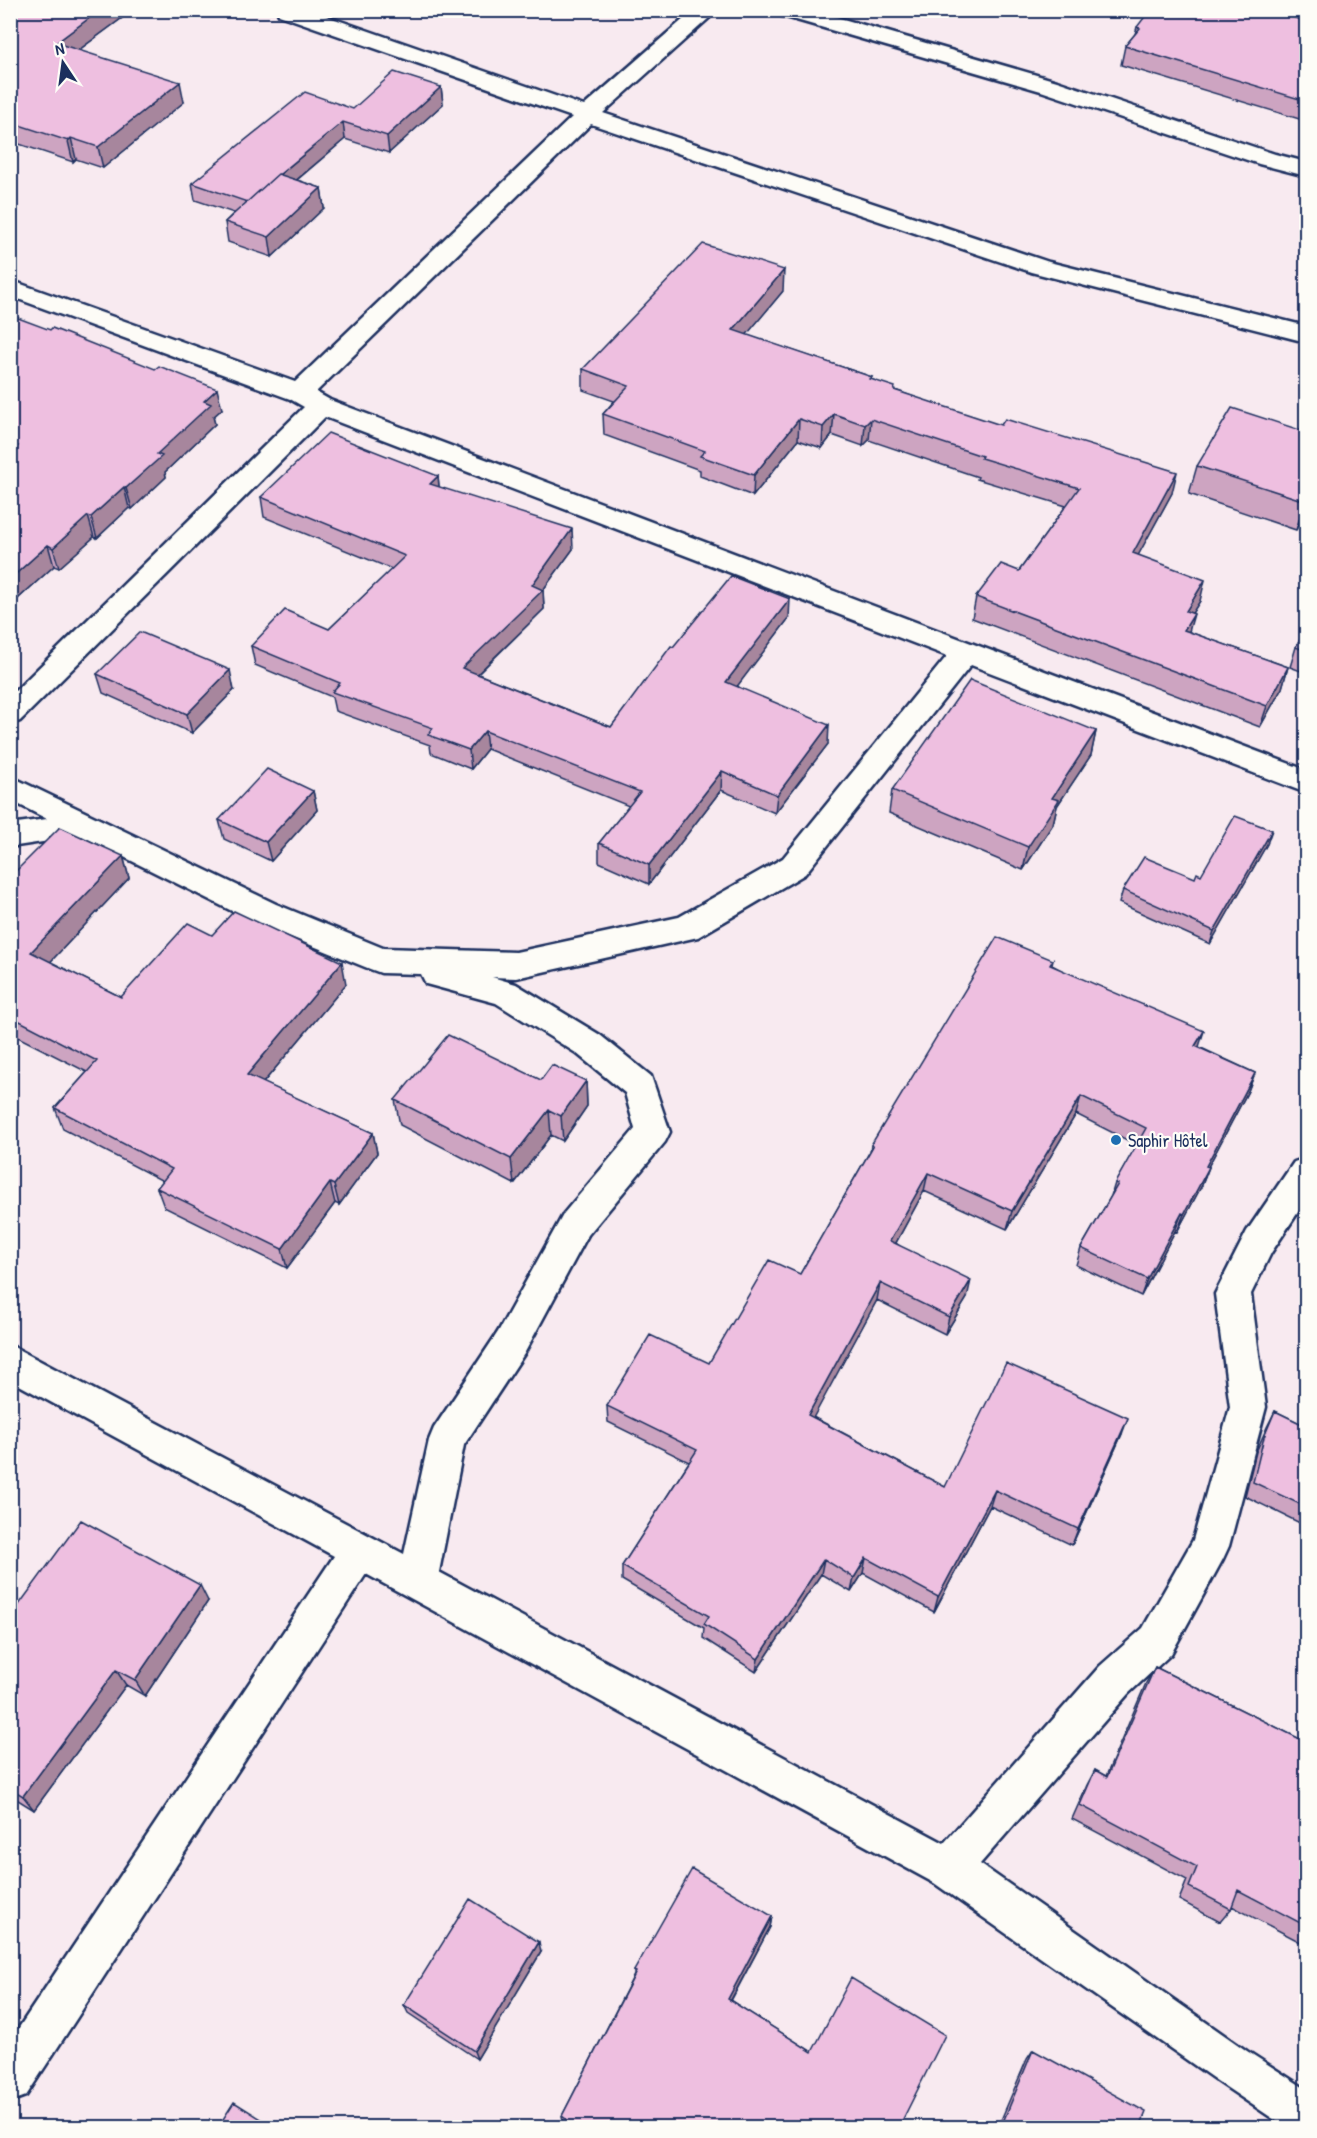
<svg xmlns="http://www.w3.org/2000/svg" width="1317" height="2138" font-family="'Patrick Hand',sans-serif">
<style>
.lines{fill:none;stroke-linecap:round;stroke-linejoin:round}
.street-casing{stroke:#1b2f5e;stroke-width:5}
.street{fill:#fdfcf7;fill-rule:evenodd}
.wall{fill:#cda4c1;stroke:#1b2f5e;stroke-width:1.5}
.shaded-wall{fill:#a7869d;stroke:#1b2f5e;stroke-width:1.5}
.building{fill:#eebfe0;stroke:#1b2f5e;stroke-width:1.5}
.poi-dot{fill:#1f6fb2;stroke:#fdfcf7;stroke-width:2}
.labels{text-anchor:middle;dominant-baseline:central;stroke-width:4.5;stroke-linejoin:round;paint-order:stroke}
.poi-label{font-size:18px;fill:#1b2f5e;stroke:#fdfcf7;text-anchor:start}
</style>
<rect width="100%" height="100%" fill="#f8eaf0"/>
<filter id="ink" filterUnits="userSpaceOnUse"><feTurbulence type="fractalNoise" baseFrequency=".0167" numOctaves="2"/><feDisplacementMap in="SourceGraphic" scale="12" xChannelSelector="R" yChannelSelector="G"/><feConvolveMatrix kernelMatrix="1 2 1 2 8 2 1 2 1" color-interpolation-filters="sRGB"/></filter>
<g filter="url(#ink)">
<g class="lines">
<!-- street casing -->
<g class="street-casing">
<path id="street" d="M277,10H309L584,106L694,10H718L603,113L1049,262L1306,326V342L1031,272L591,124L316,392L330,400L1306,770V793L971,665L805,874L698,937L516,978L492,977L516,984L600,1035L651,1076L670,1132L665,1142L588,1235L524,1354L464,1445L439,1572L944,1843L1100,1666L1143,1628L1193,1540L1230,1407L1215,1294L1247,1231L1294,1162L1306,1158V1200L1271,1253L1251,1294L1266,1407L1229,1546L1223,1559L1171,1654L1128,1694L980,1864L1247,2051L1306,2089V2128H1287L1217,2081L934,1883L366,1574L26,2096L10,2102V2041L334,1556L10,1380V1345L404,1554L429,1440L434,1428L498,1332L564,1213L635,1129L625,1093L576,1053L496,1003L426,984L421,974L381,973L370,969L254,922L82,836L10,847V824L47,819L10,800V776L276,904L383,948L516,952L679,917L783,858L947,656L325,417L20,721L10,724V696L304,407L290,399L10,296V280L295,382L572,117L279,15Z
M777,10H812L1057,81L1275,154L1306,162V176L1259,164L1041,91L779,15Z
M1279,10H1306V21L1281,15Z"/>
</g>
<!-- street -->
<use href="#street" class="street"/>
</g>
<!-- wall -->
<path class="wall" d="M10,10H133L79,50L184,102L103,168L76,159L73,162L10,141Z
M1306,21V121L1121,65L1125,46L1135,34L1137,27Z
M441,87L443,104L389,153L345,139L297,180L321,188L324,208L272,257L228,242L225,222L234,213L195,200L192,183L353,109Z
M783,291L746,335L872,377L871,379L895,390L1172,493L1138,555L1200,601L1192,613L1189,632L1288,667L1282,688L1260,727L972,618L976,597L1019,571L1066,506L977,479L978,477L869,440L863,446L832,435L822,448L798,440L753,496L700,476V470L604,435L603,414L614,401L583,390V369Z
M10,315L222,409L213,417L215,424L165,472L166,477L132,509L129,508L97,538L94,537L59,568L54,566L10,606Z
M1306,432V511L1296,530L1189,494L1197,466Z
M438,476L439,487L573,549L543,590L544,609L478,674L611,727L673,647L789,618L737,686L828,744L775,813L721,790L649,884L599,862V843L629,806L487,749L471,769L431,753L430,745L335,711L332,697L255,665L251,646L329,629L392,569L264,517L261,497Z
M1306,629V673L1290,667L1296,647Z
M97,674L234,690L192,733L103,693Z
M1096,731L1091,755L1057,806L1053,824L1023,870L889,813L892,790Z
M313,791L317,810L271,861L224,839L219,820Z
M1267,844L1210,944L1119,903L1123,890L1195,878Z
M123,856L129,878L50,962L121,997L212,935L346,984L263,1083L373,1133L377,1153L339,1205L335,1203L287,1268L164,1207L157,1188L163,1181L63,1129L55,1108L87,1072L10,1033V877Z
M1053,960L1052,965L1199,1047L1255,1073L1248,1091L1208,1167H1209L1202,1185L1177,1232L1175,1231L1141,1296L1076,1265L1081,1248L1111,1196L1115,1183L1137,1145L1076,1114L1007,1229L924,1191L896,1243L967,1298L945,1334L877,1300L813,1417L945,1487L1122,1434L1072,1545L990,1506L934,1612L863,1573L851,1592L821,1574L756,1672L703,1638L704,1628L622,1580V1566L689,1462L608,1422L607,1406L709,1363L800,1274L870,1151L871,1145Z
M541,1080L586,1081L587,1106L563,1141L551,1135L514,1184L400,1125L395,1100Z
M1275,1411L1306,1426V1526L1245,1496L1256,1452L1267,1427Z
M208,1601L145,1696L126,1685L34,1810L10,1795V1617Z
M1155,1667L1306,1742V1945L1232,1906L1231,1909L1220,1922L1179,1900L1187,1880L1072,1819L1087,1785L1095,1770L1106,1776L1146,1683Z
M772,1916L770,1927L731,2001L812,2052L945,2035L563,2124L562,2116L634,1975V1971Z
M541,1952L477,2059L408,2013L404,2005Z
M1033,2050L1140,2127H998L1027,2059Z"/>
<!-- shaded-wall -->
<path class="shaded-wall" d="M100,10H133L61,63L56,43Z
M180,82L184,102L103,168L98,147Z
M441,87L443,104L389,153L387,136Z
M343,122L345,139L250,219L247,202Z
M71,138L76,159L73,162L68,141Z
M321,188L324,208L272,257L269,237Z
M784,270L783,291L733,351V330Z
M217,389L222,409L213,417L215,424L165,472L166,477L132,509L126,488L204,401Z
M834,414L832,435L822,448L823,427Z
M799,419L798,440L753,496L754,475Z
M871,419L869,440L863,446L865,425Z
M1177,472L1172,493L1128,574L1133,553Z
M438,476L440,496L430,484Z
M124,487L129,508L97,538L91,517Z
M1306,498V511L1296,530L1305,501Z
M88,516L94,537L59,568L53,548Z
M572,529L573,549L543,590L544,609L464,687L462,668L532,585Z
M48,545L54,566L10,606V579Z
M1205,580L1200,601L1180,632L1186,611Z
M790,599L789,618L726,701V682Z
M1194,614L1188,635L1184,630Z
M1288,667L1282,688L1260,727L1267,706Z
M230,670L234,690L192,733L187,714Z
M829,725L828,744L775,813L777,795Z
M485,731L487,749L471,769L469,750Z
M1096,731L1091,755L1057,806L1053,824L1023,870L1028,847L1052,798Z
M722,771L721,790L649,884V865Z
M313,791L317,810L271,861L266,842Z
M1272,830L1267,844L1210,944L1214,931Z
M123,856L129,878L39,974L31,952Z
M342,962L346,984L252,1096L247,1075Z
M1204,1031L1198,1050L1195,1046Z
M1255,1073L1248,1091L1199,1184L1206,1166Z
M586,1081L587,1106L563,1141L561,1116Z
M1081,1096L1076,1114L1007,1229L1012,1211Z
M549,1110L551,1135L514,1184L511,1159Z
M373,1133L377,1153L339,1205L334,1185Z
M1209,1167L1202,1185L1177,1232L1184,1214Z
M928,1173L924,1191L887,1259L890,1241Z
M330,1183L335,1203L287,1268L282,1249Z
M1182,1213L1175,1231L1141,1296L1147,1279Z
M971,1280L967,1298L945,1334L949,1317Z
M880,1283L877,1300L806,1431L808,1415Z
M1128,1418L1122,1434L1072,1545L1078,1529Z
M995,1490L990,1506L934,1612L938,1597Z
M866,1558L863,1573L851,1592L854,1578Z
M824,1559L821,1574L756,1672L758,1659Z
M200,1585L208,1601L145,1696L135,1680Z
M116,1670L126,1685L34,1810L23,1796Z
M772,1916L770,1927L726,2009L728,1999Z
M539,1942L541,1952L477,2059L474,2051Z"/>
<!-- building -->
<path class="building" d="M10,10H100L56,43L180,82L98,147L71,138L68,141L10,122Z
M1150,10H1269L1306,21V101L1125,46L1140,28L1137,27Z
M394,72L441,87L387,136L343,122L280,174H278L247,202L192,183L305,92L353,109Z
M278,174L321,188L269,237L225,222Z
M703,244L784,270L733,330L872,377L870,379L895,387L894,390L1001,425L1005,419L1177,472L1133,553L1205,580L1186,611L1194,614L1184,630L1288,667L1267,706L976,597L1001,564L1019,571L1079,488L981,458L982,456L871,419L865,425L834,414L823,427L799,419L754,475L700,456L705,451L603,414L629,386L583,369Z
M10,315L50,330L52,328L155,369L159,366L217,389L204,401L211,404L157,454L162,456L126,488L124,487L91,517L88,516L53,548L48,545L10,579V453L18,446L10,443Z
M1232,408L1306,432V498L1305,501L1197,466Z
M328,433L438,476L430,484L572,529L532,585L543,590L462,668L611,727L671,646L673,647L731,576L790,599L726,682L829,725L777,795L722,771L649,865L599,843L640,792L485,731L469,750L428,735L433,728L332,692L340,683L251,646L285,610L329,629L405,556L261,497Z
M1306,629V651L1296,647Z
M140,632L230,670L187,714L97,674Z
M970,680L1096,731L1052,798L1059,800L1028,847L892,790Z
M267,769L313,791L266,842L219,820Z
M1235,816L1272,830L1214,931L1123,890L1144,857L1195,878L1197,873L1201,875Z
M60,827L123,856L31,952L121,997L188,923L212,935L234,911L342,962L247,1075L373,1133L334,1185L330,1183L282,1249L157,1188L172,1169L55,1108L97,1061L10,1016V877Z
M997,937L1053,960L1050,965L1204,1031L1195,1046L1255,1073L1206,1166L1209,1167L1184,1214L1182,1213L1147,1279L1081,1248L1118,1184L1115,1183L1146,1128L1081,1096L1012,1211L928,1173L890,1241L971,1280L949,1317L880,1283L808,1415L945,1487L1006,1363L1128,1418L1078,1529L995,1490L938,1597L866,1558L854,1578L824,1559L758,1659L704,1624L709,1616L622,1566L697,1450L607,1406L650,1335L709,1363L769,1260L800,1274L873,1146L871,1145Z
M448,1035L541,1080L552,1065L586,1081L561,1116L549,1110L511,1159L395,1100Z
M1275,1411L1306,1426V1507L1253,1482L1264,1437Z
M81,1520L200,1585L135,1680L116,1670L23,1796L10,1788V1617Z
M1155,1667L1306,1742V1926L1238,1890L1231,1909L1189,1887L1197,1867L1080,1805L1095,1770L1107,1777Z
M692,1869L772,1916L728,1999L812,2052L851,1978L945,2035L899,2127H561L566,2119L562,2116L636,1972L634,1971Z
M470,1899L539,1942L474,2051L404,2005Z
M1033,2050L1146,2112L1140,2127H1001Z
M234,2102L274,2127H218Z"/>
</g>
<!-- markers -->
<circle class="poi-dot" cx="1116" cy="1140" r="6"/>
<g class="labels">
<!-- poi labels -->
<g class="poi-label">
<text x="1128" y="1140">Saphir Hôtel</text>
</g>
</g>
<!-- margin -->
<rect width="1317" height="2138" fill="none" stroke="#fdfcf7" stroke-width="36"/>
<rect x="18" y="18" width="1281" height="2102" fill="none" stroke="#1b2f5e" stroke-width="2" filter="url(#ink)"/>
<!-- north arrow -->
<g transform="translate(63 63) rotate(347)" stroke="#fdfcf7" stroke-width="4.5" paint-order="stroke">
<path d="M0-4.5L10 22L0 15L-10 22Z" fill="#1b2f5e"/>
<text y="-9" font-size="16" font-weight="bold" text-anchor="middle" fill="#1b2f5e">N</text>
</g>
</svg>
